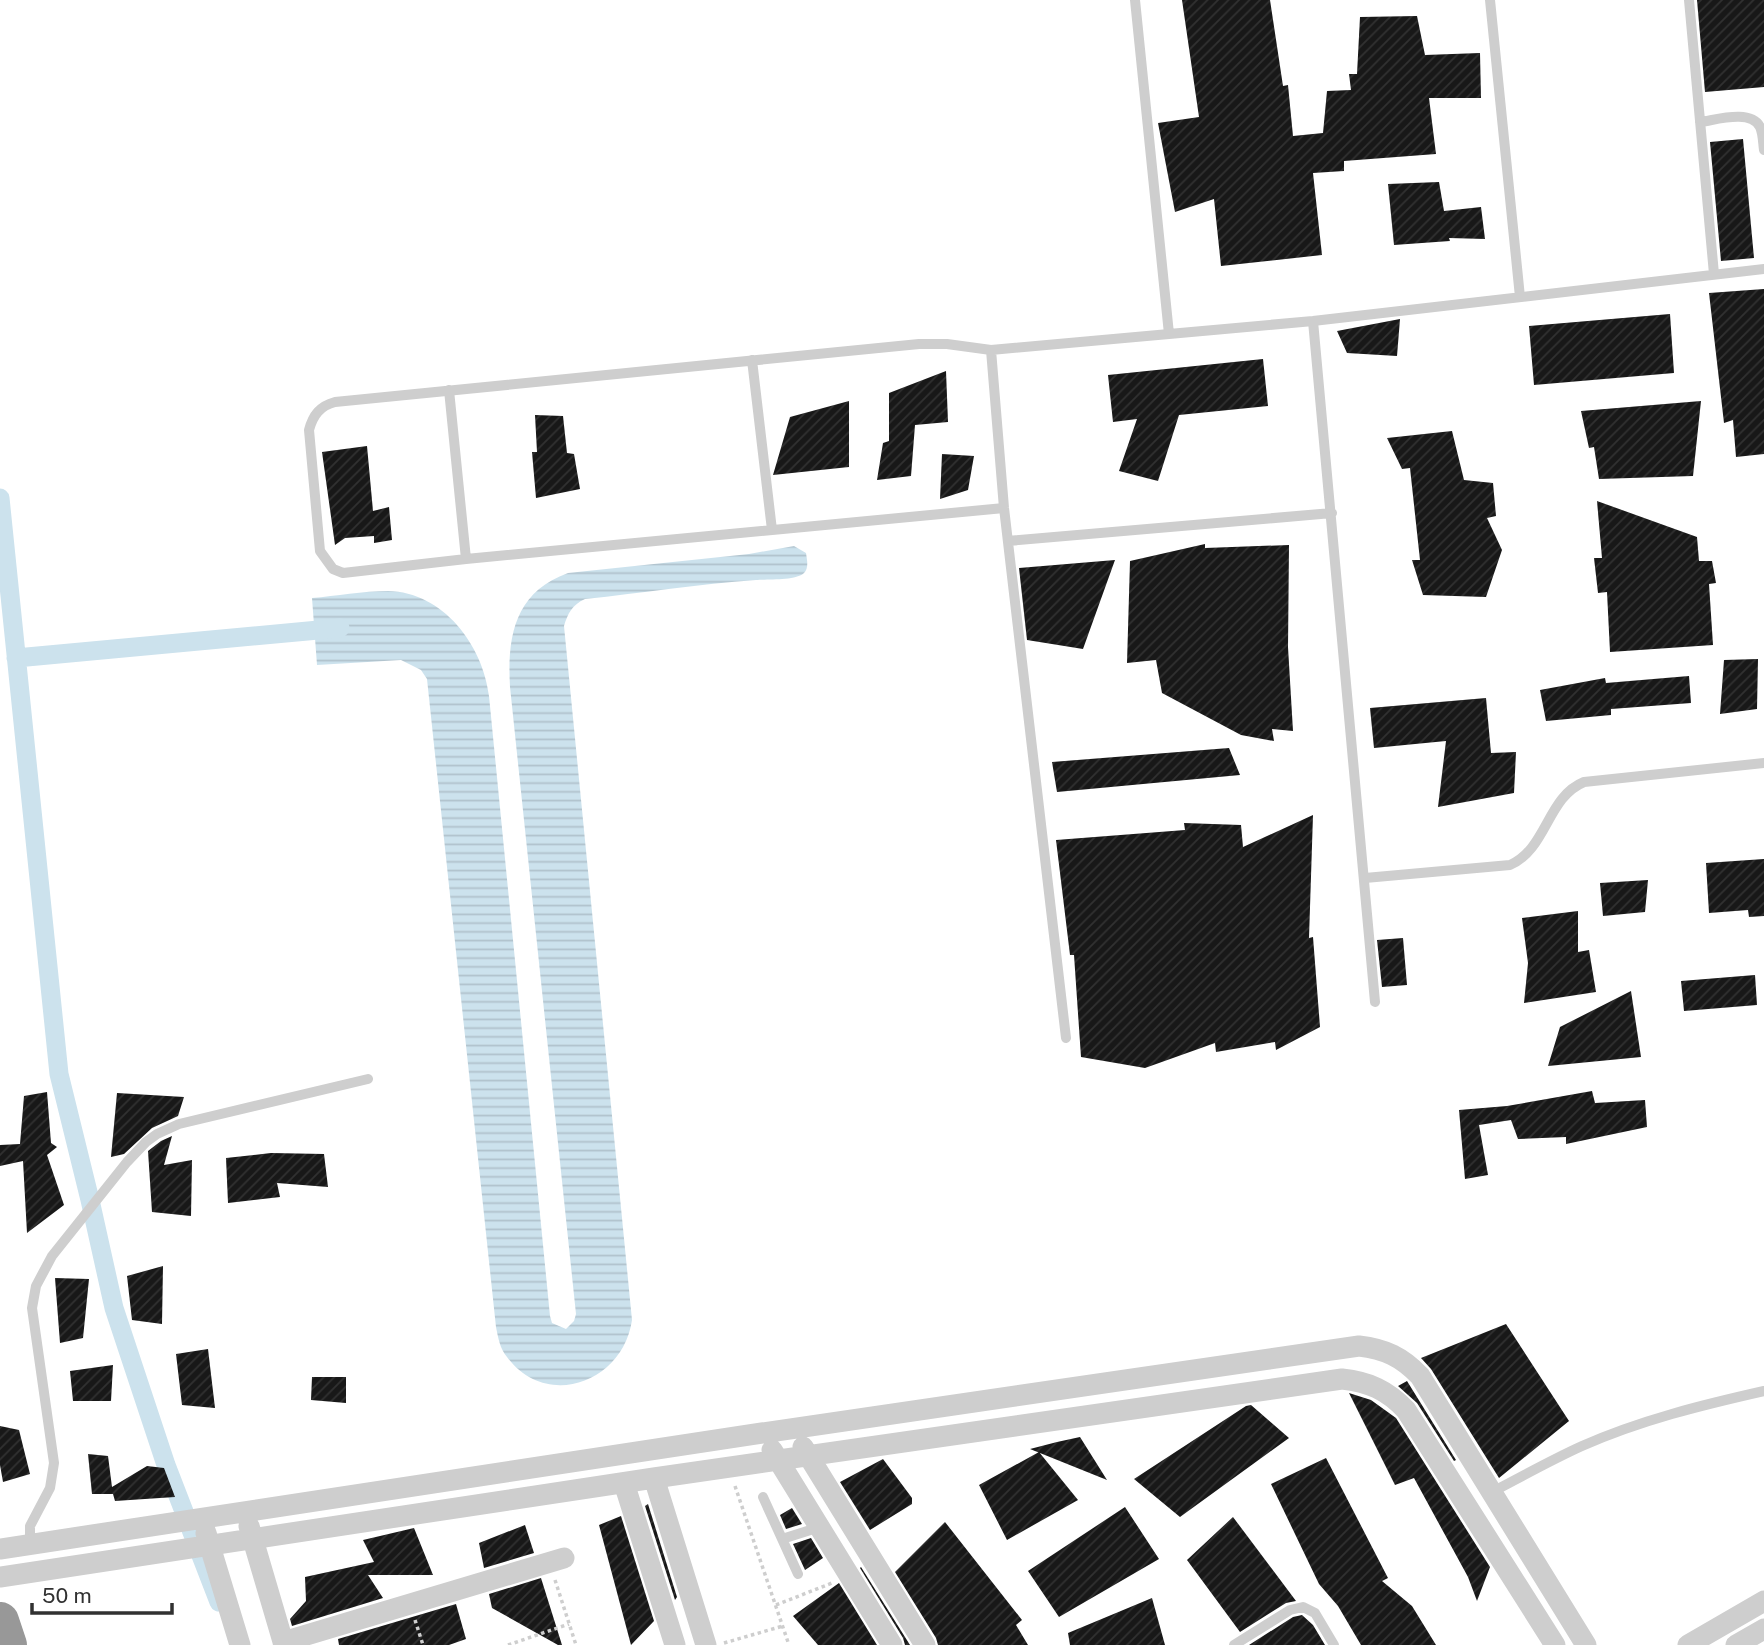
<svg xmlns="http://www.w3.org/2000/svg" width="1764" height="1645" font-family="'Public Sans',sans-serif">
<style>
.water{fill:url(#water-rules)}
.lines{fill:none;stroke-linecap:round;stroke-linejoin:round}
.canal{stroke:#cce2ed;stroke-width:19}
.building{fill:url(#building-hatch)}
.path{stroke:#cecece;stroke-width:3.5;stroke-dasharray:3.5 3.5;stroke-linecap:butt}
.service{stroke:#cecece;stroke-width:10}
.minor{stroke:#cecece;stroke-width:21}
.motorway{stroke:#989898;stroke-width:38}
</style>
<defs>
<pattern id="water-rules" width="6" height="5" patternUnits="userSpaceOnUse" patternTransform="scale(1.75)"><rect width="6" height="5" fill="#cce2ed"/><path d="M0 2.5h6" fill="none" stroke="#b0c2cc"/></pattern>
<pattern id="building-hatch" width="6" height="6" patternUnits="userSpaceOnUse" patternTransform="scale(1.75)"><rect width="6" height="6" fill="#181818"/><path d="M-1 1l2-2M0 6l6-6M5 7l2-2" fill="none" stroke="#313131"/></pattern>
</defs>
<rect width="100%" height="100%" fill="#fff"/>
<!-- water -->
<path class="water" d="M794,546L806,553C807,560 809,568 804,573C796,581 767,579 756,580C699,584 642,593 585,599C572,605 568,613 564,626L632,1320C623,1383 546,1410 507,1357C500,1349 498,1337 496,1327L427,679L421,670L401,660L317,665L312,598C336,596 363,591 388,591C443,592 483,645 489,696L550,1316L552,1323L566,1329L574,1321L576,1314L510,687C507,636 515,592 568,573L749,554Z"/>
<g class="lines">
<!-- canal -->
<path class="canal" d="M0,498L59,1074L90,1200L114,1308L166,1465L219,1602
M16,658L340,628"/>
</g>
<!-- building -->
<path class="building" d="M1182,0H1270L1283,86L1288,85L1293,136L1323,133L1327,91L1351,90L1349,74H1357L1360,17L1417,16L1425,55L1480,53L1481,98H1429L1436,154L1344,161V171L1313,173L1322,255L1221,266L1214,199L1175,212L1158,123L1199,117Z
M1697,0H1764V87L1705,92Z
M1743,139L1754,258L1721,261L1710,142Z
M1439,182L1444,211L1481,207L1485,239L1449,238L1450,241L1394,245L1388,184Z
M1764,289V454L1736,457L1733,420L1724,423L1709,293Z
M1670,314L1674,373L1534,385L1529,326Z
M1400,319L1397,356L1347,353L1337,331Z
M1263,359L1268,406L1179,415L1158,481L1119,471L1137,419L1113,422L1108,375Z
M946,371L948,422L915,425L911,476L877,480L883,443L889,441V393Z
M849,401V467L773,475L790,417Z
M1701,401L1693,476L1599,479L1594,447L1589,448L1581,411Z
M535,415L563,416L567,453L574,454L580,489L536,498L532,452H537Z
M1452,431L1464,480L1493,483L1496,516L1487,518L1502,550L1486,597L1423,595L1412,560H1420L1410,468L1402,469L1387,438Z
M367,446L373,511L389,507L392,540L374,543V536L345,538L335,545L322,452Z
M942,454L974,456L968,490L940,499Z
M1597,501L1697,537L1699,561H1712L1716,583L1709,584L1713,645L1610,652L1607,592L1598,593L1594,558H1602Z
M1205,544V548L1289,545L1288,647L1293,731L1272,729L1274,741L1241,735L1162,693L1156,660L1127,663L1130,561Z
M1115,560L1083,649L1027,640L1019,568Z
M1758,659L1757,709L1720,714L1724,660Z
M1689,676L1691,703L1611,709V715L1546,721L1540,690L1605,678L1606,683Z
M1486,698L1491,753L1516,752L1514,793L1438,807L1446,741L1374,748L1370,708Z
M1229,748L1240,775L1057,792L1052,762Z
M1313,815L1309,938L1313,937L1320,1027L1276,1050L1275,1042L1216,1052L1215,1043L1145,1068L1081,1057L1074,955H1070L1056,840L1185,830L1184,823L1241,825L1243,847Z
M1764,859V916L1749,917L1748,910L1709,913L1706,863Z
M1648,880L1645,912L1603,916L1600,883Z
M1578,911V952L1589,950L1596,992L1524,1003L1528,963L1522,918Z
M1403,938L1407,985L1382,987L1377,940Z
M1755,975L1757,1005L1684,1011L1681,981Z
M1631,991L1641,1057L1548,1066L1560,1027Z
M1592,1091L1595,1103L1645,1100L1647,1127L1566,1144V1137L1518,1139L1511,1120L1479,1125L1488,1175L1465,1179L1459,1110L1507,1106Z
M47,1092L51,1143L57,1147L47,1155L64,1205L27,1233L23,1161L0,1166V1145L20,1144L24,1096Z
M117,1093L184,1097L178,1116L152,1128L124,1154L111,1157Z
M172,1136L164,1165L192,1160L191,1216L152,1212L148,1151L161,1141Z
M271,1153L324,1154L328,1187L277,1183L280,1197L228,1203L226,1158Z
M163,1266L162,1324L132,1320L127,1276Z
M55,1278L89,1279L83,1338L60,1343Z
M1506,1324L1569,1421L1499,1478L1431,1369L1421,1358Z
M208,1349L215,1408L182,1405L176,1354Z
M113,1365L111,1401H73L70,1371Z
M312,1377H346V1403L311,1400Z
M1407,1381L1456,1460L1454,1461L1417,1403L1398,1386Z
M1349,1393L1371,1400L1396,1418L1490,1567L1477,1601L1468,1577L1414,1478L1395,1485Z
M1251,1405L1289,1438L1180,1517L1134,1479L1246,1406Z
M0,1426L19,1430L30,1474L3,1482L0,1465Z
M1080,1437L1107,1480L1030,1449L1057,1442Z
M1039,1452L1078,1500L1007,1540L979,1485Z
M88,1454L108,1456L112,1487L147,1466L164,1468L175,1497L115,1501L113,1494H92Z
M1326,1458L1388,1578L1382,1581L1412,1606L1436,1645H1361L1338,1606L1319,1584L1271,1484Z
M883,1459L912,1498V1504L870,1530L840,1482Z
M648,1504L677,1597L675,1600L645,1506Z
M1125,1507L1159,1559L1059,1617L1028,1571Z
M792,1508L802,1524L786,1529L780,1515Z
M621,1516L654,1621L631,1645L599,1525Z
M1233,1517L1296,1601L1286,1603L1240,1632L1187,1560Z
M945,1522L1022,1620L1016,1625L1028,1645H938L936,1638L895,1572Z
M525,1525L534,1553L484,1568L479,1543Z
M414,1528L433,1575H368L383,1598L292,1626L290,1619L306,1601L305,1577L374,1562L363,1540Z
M811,1538L823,1558L805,1570L793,1544Z
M861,1567L910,1645H905L903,1638L860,1568Z
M541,1578L562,1645H558L492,1608L489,1594Z
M839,1583L877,1645H818L793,1616Z
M1152,1598L1165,1645H1070L1068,1633Z
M456,1604L466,1639L449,1645H339L338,1639Z
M1302,1615L1313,1625L1325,1645H1249L1293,1617Z"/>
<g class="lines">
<!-- path -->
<path class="path" d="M735,1486L789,1645
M555,1580L576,1645
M776,1605L832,1583
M415,1620L423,1645
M724,1643L783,1626
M508,1645L569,1624"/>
<!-- service -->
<path class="service" d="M1135,0L1169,334
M1490,0L1520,297
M1689,0L1714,274
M1700,122C1716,120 1751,109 1760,127C1763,133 1763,143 1764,150
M1313,321L1375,1002
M991,350L1004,508L1066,1038
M752,360L772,530
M449,390L466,559
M1004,508L466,559L343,573L333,569L320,551L309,430C313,415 320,406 335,402L919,344H947L991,350L1169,334L1313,321L1764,269
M1008,541L1332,513
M1365,878L1510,865C1547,849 1547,797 1584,782L1764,763
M1490,1493C1521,1477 1551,1460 1582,1446C1641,1420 1702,1405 1764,1391
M763,1497L798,1574
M782,1539L820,1527
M30,1544V1526L50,1488L54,1463L32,1308L36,1286L52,1256L127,1162L146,1142L157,1134L179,1124L368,1079
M1234,1645L1290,1610L1303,1607L1315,1613L1334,1645"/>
<!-- minor -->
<path class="minor" d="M803,1447L925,1645
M772,1450L892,1645
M654,1478L706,1645
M624,1483L675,1645
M249,1526L284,1645
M206,1533L240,1645
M0,1549L762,1433L1359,1346C1385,1349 1402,1357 1420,1376L1586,1645
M0,1577L654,1478L1342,1379C1369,1382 1387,1390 1406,1410L1555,1645
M283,1642L564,1558
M1688,1645L1764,1601
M1736,1645L1764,1629"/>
<!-- motorway -->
<path class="motorway" d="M0,1621L8,1645"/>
</g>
<!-- scale -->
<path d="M32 1603v10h140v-10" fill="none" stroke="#313131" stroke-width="3.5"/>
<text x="42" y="1603" font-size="21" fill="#313131" stroke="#ffffff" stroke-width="5" paint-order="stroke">50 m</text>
</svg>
